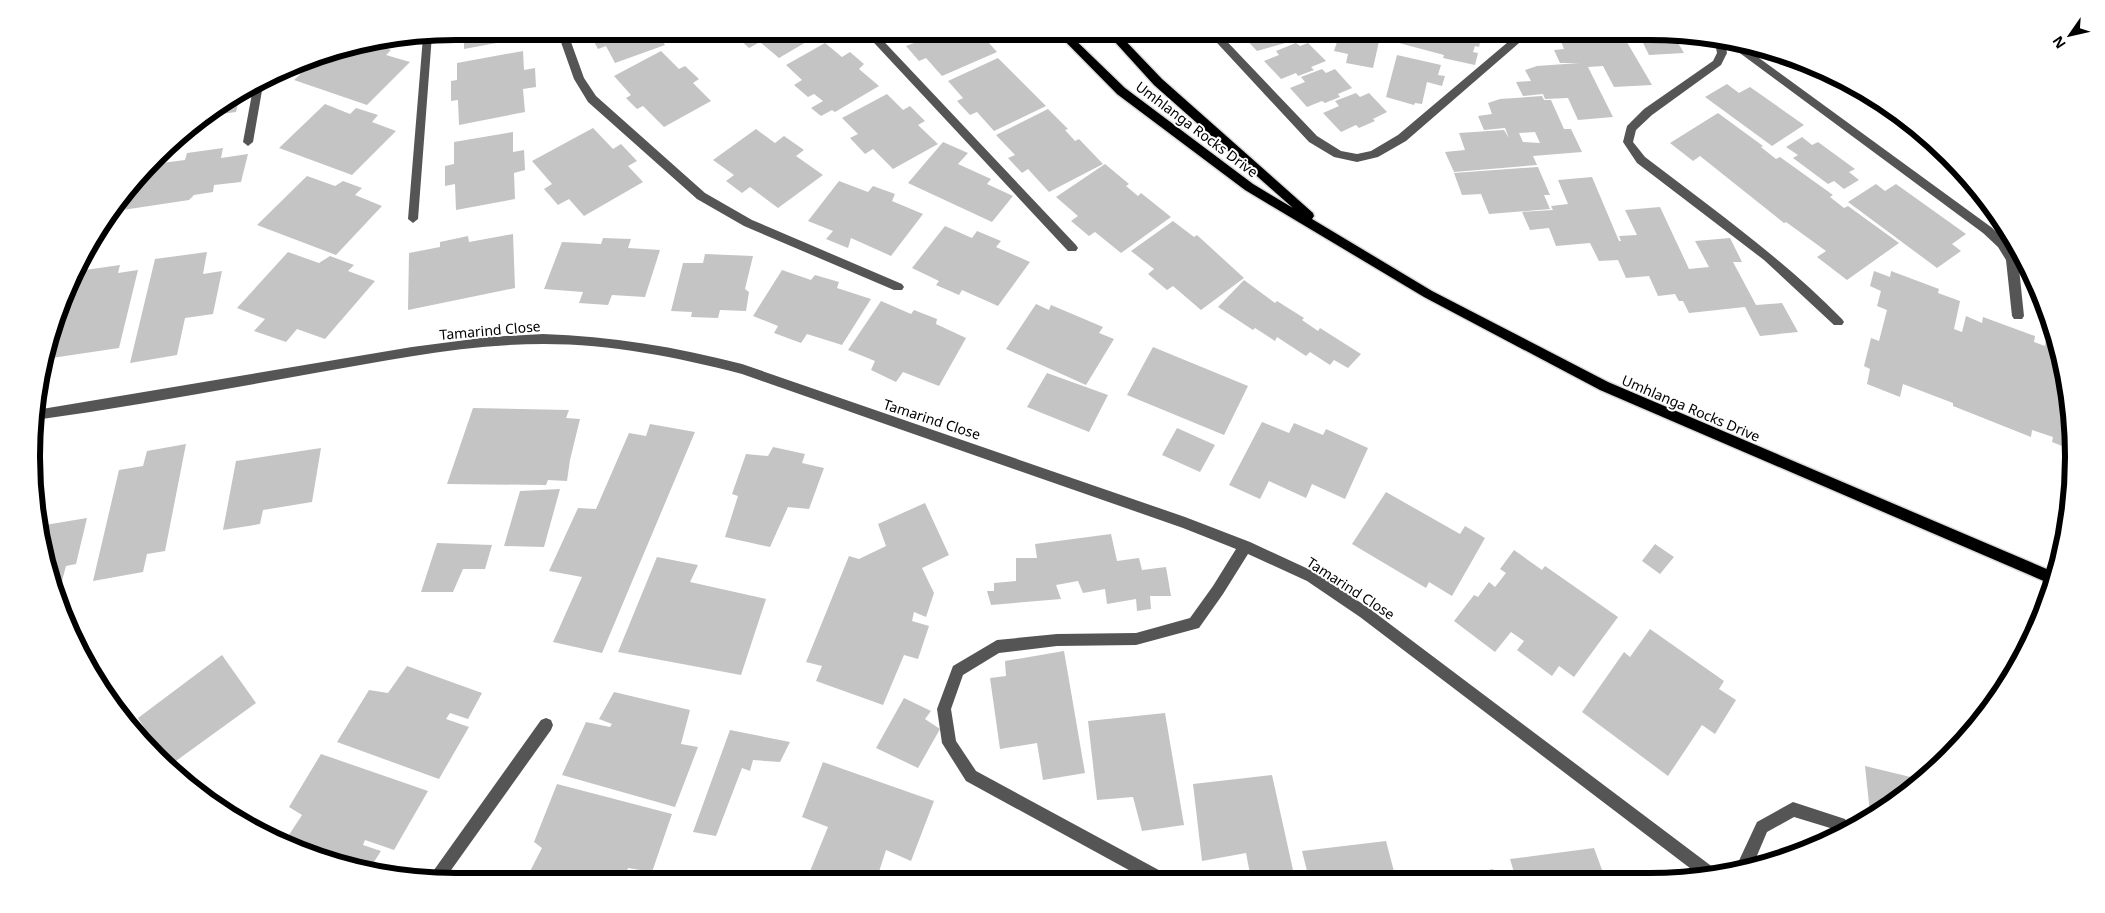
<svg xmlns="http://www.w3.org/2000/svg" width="2105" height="913" font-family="'Noto Sans',sans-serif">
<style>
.building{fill:#c4c4c4;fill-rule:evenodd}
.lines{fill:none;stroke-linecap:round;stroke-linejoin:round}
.major-casing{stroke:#dbdbdb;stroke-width:3}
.minor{fill:#555;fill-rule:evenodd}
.major{fill:#000;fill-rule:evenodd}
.labels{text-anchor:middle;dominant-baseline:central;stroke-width:4;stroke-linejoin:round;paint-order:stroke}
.street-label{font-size:14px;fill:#000;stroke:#fff}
.rim{fill:none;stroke:#000;stroke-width:6}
</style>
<rect width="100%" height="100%" fill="#fff"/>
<!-- building -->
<path class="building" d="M464,31H518V39L464,49Z
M595,31H657L665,45L615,63L606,46L598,49L591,36L596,35Z
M744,31H825L779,58L760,42L749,48L736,36Z
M904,31H984L980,33L997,52L942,76L926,58L919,61L906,46L914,43Z
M1247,31H1299L1302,34L1287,39L1289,42L1257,51L1241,34Z
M1332,31H1385L1383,38L1380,37L1373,68L1346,63L1348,54L1334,51L1338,39L1330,38Z
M1397,31H1471L1482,34L1479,47L1475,46L1473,52L1478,53L1475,65L1443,58L1444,55L1399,43L1400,41L1395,40Z
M1637,31L1692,38L1694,42L1678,43L1684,53L1649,55Z
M1621,32L1652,85L1614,87L1603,66L1588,67L1613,117L1578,120L1568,98L1545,99L1543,94L1523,96L1516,82L1531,81L1525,70L1537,66L1579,63H1560L1554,50L1564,49L1560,39L1574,35Z
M825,43L842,57L850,52L864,64L859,69L879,86L835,112L832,110L821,116L811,108L823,101L814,94L808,97L794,85L802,80L786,65Z
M1296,43L1300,46L1308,43L1326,61L1311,67L1314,70L1298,76L1296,73L1281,79L1264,61L1279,55L1276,51Z
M376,45L391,50L386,55L410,62L367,105L294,80L322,54L361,47L366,48Z
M523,51L524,70L535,68L536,87L523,89L525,112L459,125L458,100L451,101V81L457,80V63Z
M661,51L679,69L685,66L699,79L693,83L711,101L664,127L643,106L637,109L626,98L631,95L614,76Z
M1397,55L1441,65L1438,75L1445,76L1442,86L1427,82L1422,104L1415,103L1414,105L1386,97Z
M998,58L1046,106L994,131L977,112L970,115L957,101L963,98L948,81Z
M1322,69L1326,73L1335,69L1352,88L1338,94L1340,97L1325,103L1322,101L1307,107L1290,88L1305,82L1301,77Z
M1727,84L1739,93L1750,87L1804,125L1772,146L1705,97Z
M241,91L236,112L206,116Z
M1356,93L1360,97L1369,93L1387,112L1373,119L1375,121L1359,128L1356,125L1341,132L1323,113L1339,106L1335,101Z
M887,94L903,110L910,106L925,121L918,125L938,144L893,169L873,149L865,154L850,138L858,134L842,118Z
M1542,96L1544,100H1551L1564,129H1571L1582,152L1533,156L1537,165L1454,172L1445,152L1465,150L1459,133L1504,130L1509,138L1505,128L1484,130L1478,116L1492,114L1488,103L1500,99ZM1535,132L1540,143L1523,142L1519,133Z
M325,104L350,114L356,108L378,115L372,122L396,131L352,175L279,148Z
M1048,109L1068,129L1065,130L1075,141L1079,139L1103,164L1049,192L1028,169L1022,173L1008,158L1015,155L996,135Z
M1718,113L1763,146L1761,147L1776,159L1780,157L1833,195L1830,197L1844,208L1848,206L1899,243L1847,280L1817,257L1826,251L1786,222L1784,223L1700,156L1693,161L1670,143Z
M593,128L613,149L621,144L637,161L628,166L643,182L584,216L569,199L558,205L544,189L552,184L532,161Z
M756,129L775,143L784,136L804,150L796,156L823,175L778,208L750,187L742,193L726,181L734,175L713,160Z
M513,132V152L524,150L525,170L514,173L515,199L456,210L455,184L445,186V166L454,164V142Z
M1802,137L1812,145L1818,142L1855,169L1849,172L1859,180L1844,189L1834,181L1828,184L1793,158L1798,155L1786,147Z
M943,142L968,153L958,164L991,179L987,184L1013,196L992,222L908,183Z
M223,148L221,158L248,154L241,182L214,185L213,192L194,195L189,200L116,211L154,164L185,160L187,153Z
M1105,164L1129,184L1126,186L1138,196L1141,193L1171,217L1121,253L1095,232L1089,236L1071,221L1078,216L1056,197Z
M1538,167L1550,195H1544L1550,209L1489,214L1481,194L1462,195L1454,173Z
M307,176L335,186L343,181L362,188L355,195L382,206L336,255L257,225Z
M1592,177L1619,241H1621L1619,236L1637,235L1625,210L1660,207L1689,269L1709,267L1695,241L1730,238L1742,262H1733L1756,305L1782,303L1798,332L1760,336L1745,307L1689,313L1683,301H1679L1675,294L1658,296L1649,276L1626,278L1618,260L1599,261L1590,243L1556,246L1549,228L1530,230L1522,212L1553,210L1551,206L1568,204L1558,180Z
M839,181L868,192L873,186L895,194L892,201L923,214L891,256L851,238L848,248L826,239L833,231L808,221Z
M1876,184L1885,191L1896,184L1966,234L1952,244L1961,251L1937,268L1848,202Z
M1173,221L1194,237L1197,235L1244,278L1201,310L1173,286L1167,290L1148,274L1154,269L1131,251Z
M945,226L972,238L977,231L1001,241L996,247L1030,262L998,306L962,290L959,295L936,285L939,281L912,268Z
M513,234L515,288L408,310L409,253L440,247V242L468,236L469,242Z
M603,238L631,239L628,248L660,250L645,297L612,295L608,305L579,303L583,292L544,289L562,242L601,244Z
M207,252L203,274L222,271L213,314L185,318L177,355L130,363L155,259Z
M288,252L319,263L330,256L354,265L348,271L375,281L325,339L297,329L286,342L254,331L265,319L237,308Z
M705,254L753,256L745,289L749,292L746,311L720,310L718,318L691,317L692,312L671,311L683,263H703Z
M120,265L118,273L138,270L119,348L45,359L78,271Z
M782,270L811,280L815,275L839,282L837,288L871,299L842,345L807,334L801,343L774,333L778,326L753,316Z
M1874,271L1890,277L1891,271L1939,289L1938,293L1960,301L1954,329L1962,332L1966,316L1982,323L1983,317L2035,336L2034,342L2045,346L2048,325L2052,326L2059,347L2073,429L2072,450L2052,442L2053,437L2032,430L2031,437L1953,406V403L1903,384L1900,397L1867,384L1870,369L1864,366L1871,338L1879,341L1887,310L1877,306L1881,291L1870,286Z
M1244,280L1275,303L1277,301L1304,318L1302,320L1318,331L1320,328L1361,354L1348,368L1334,360L1330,365L1310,352L1306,356L1277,337L1275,341L1255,328L1253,330L1218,307Z
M881,301L911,314L914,310L937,319L936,324L966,338L939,386L903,372L896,382L871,370L875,361L848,350Z
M1036,304L1049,310L1051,305L1103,327L1099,333L1114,339L1086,385L1006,349Z
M1153,347L1248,386L1224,435L1127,395Z
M1047,373L1108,395L1089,432L1027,407Z
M473,408L569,410L566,418L580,419L570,460L567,481L548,480L546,485L447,484Z
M1262,422L1289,433L1294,423L1323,435L1326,429L1368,448L1345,499L1312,484L1306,498L1269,481L1260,499L1229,485Z
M650,424L695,432L602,653L553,642L582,577L549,571L578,508L596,509L629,433L646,436Z
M1177,428L1215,445L1200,472L1162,455Z
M186,444L165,551L147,554L143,572L93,581L119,470L143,466L147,451Z
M773,447L805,454L802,463L824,468L809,509L788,507L770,547L725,537L738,496L732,494L746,454L768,456Z
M321,448L312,502L263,510L260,524L223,530L236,461Z
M560,489L544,547L504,546L520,491Z
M1386,492L1460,534L1465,526L1485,538L1452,596L1429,582L1426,588L1352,544Z
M925,503L949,555L922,568L934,593L926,617L914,612L912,621L929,626L918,659L904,655L883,705L816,681L822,666L806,662L849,556L859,559L886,546L878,524Z
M87,518L76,564L66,566L59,592L40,542L45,525Z
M1111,534L1117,561L1139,558L1142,570L1166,567L1171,596H1150L1151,609L1137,611L1136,599L1107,604L1105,589L1083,593L1078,581L1056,585L1061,599L991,605L987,591H994V583L1016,581V558H1037L1035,544Z
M437,543L492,545L485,569H463L453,592H421Z
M1655,544L1674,557L1660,574L1642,561Z
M1514,550L1542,570L1545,566L1618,617L1574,677L1559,666L1552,676L1517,650L1524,641L1511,632L1495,652L1454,621L1474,595L1478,597L1489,582L1495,587L1506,573L1500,569Z
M657,557L698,565L690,582L766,599L741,675L618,652Z
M1650,629L1724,681L1719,689L1736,700L1715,734L1702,725L1668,776L1582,712L1624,652L1630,657Z
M1064,651L1085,773L1043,780L1037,743L1000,749L990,678L1006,676L1005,661Z
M222,655L256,703L169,766L138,718Z
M407,666L482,693L468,719L450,713L446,719L469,727L439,779L337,742L369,690L388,693Z
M614,692L690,710L681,744L698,747L675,807L562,775L586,722L610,727L612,724L599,719Z
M904,698L931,711L925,719L940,729L918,768L876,748Z
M1165,713L1184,825L1142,831L1133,797L1097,800L1088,721Z
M730,730L790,742L780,762L753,760L750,771L742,768L716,836L693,832Z
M321,754L428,791L394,850L365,840L363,845L381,851L370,868L320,859L285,841L302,815L289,807Z
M823,762L934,801L911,861L886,850L876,881H806L828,827L802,817Z
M1865,766L1923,780L1870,813Z
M1272,775L1295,879H1251L1246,853L1202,861L1193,784Z
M557,784L672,814L652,872L628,868L623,881H546L528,875L542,848L534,842Z
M1386,841L1396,879H1309L1302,851Z
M1594,848L1605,878L1516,879L1510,859Z
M1493,869L1496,879H1446V878Z"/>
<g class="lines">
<!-- major casing -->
<g class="major-casing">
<path id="major" d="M1055,31H1066L1125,88L1253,184L1293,208L1154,85L1105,31H1116L1162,79L1313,213L1314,216L1312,219L1432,291L1608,382L2056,573L2053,585L1600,390L1424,297L1245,190L1117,94Z"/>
</g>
<!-- minor -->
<path class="minor" d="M557,31H567L584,78L596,96L705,193L752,220L902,284L904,287L902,290H894L744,226L697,199L588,102L574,79Z
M863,31H874L1076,245L1078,248L1076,251H1068Z
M1206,31H1217L1317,136L1341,151L1357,154L1371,151L1398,135L1521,31H1533L1406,141L1378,157L1357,162L1334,157L1309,142Z
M432,35L418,219L413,223L408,219L423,37Z
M1715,42L1725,44L1727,53L1721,65L1652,115L1636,130L1633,142L1645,157C1713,209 1782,258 1842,319L1844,322L1842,325H1834L1764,260L1637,163L1623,142L1627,126L1644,109L1713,61L1717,53Z
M1732,45L1744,47L1991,227L2006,241L2018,259L2024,316L2022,319H2014L2012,316L2006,260L1998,247L1983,233L1733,48Z
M264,79L253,142L248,146L243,142L254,83Z
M543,334C611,336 676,347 742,364L1185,517L1250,542L1317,573L1370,609L1718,871L1720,874L1703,878L1360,617L1307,581L1248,554L1223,594L1199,628L1136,645L1057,646L999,653L963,675L951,709L956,741L976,771L1168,875L1170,880H1147L966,781L942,743L937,709L953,666L997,640L1057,634L1136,633L1190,618L1213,586L1236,549L1183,528L742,374C677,357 611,344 544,344C467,344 390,360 315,373C222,390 128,407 35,420L36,410L412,347L489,337Z
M546,718L551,720L553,725L551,730L444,880L429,877L541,720Z
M1793,802L1845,819L1847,824L1846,828L1840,831L1794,817L1767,832L1753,865L1737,869L1736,867L1757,822Z"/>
<!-- major -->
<use href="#major" class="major"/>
</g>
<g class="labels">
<!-- street labels -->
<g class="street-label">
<text transform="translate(1197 129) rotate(37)">Umhlanga Rocks Drive</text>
<text transform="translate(490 330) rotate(-5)">Tamarind Close</text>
<text transform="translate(1691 408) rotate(23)">Umhlanga Rocks Drive</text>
<text transform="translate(932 419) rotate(18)">Tamarind Close</text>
<text transform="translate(1351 588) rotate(33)">Tamarind Close</text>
</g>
</g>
<!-- crop -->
<path d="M0 0H2105V913H0ZM456 40H1649A416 416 0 0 1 2065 456V457A416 416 0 0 1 1649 873H456A416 416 0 0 1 40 457V456A416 416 0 0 1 456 40Z" fill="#fff" fill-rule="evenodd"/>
<path class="rim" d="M456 40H1649A416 416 0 0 1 2065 456V457A416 416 0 0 1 1649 873H456A416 416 0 0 1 40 457V456A416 416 0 0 1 456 40Z"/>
<!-- north arrow -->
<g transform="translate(2070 35) rotate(236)" stroke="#ffffff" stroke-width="4" paint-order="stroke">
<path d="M0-4L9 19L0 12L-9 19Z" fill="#000000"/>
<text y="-8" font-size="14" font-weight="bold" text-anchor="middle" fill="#000000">N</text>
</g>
</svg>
